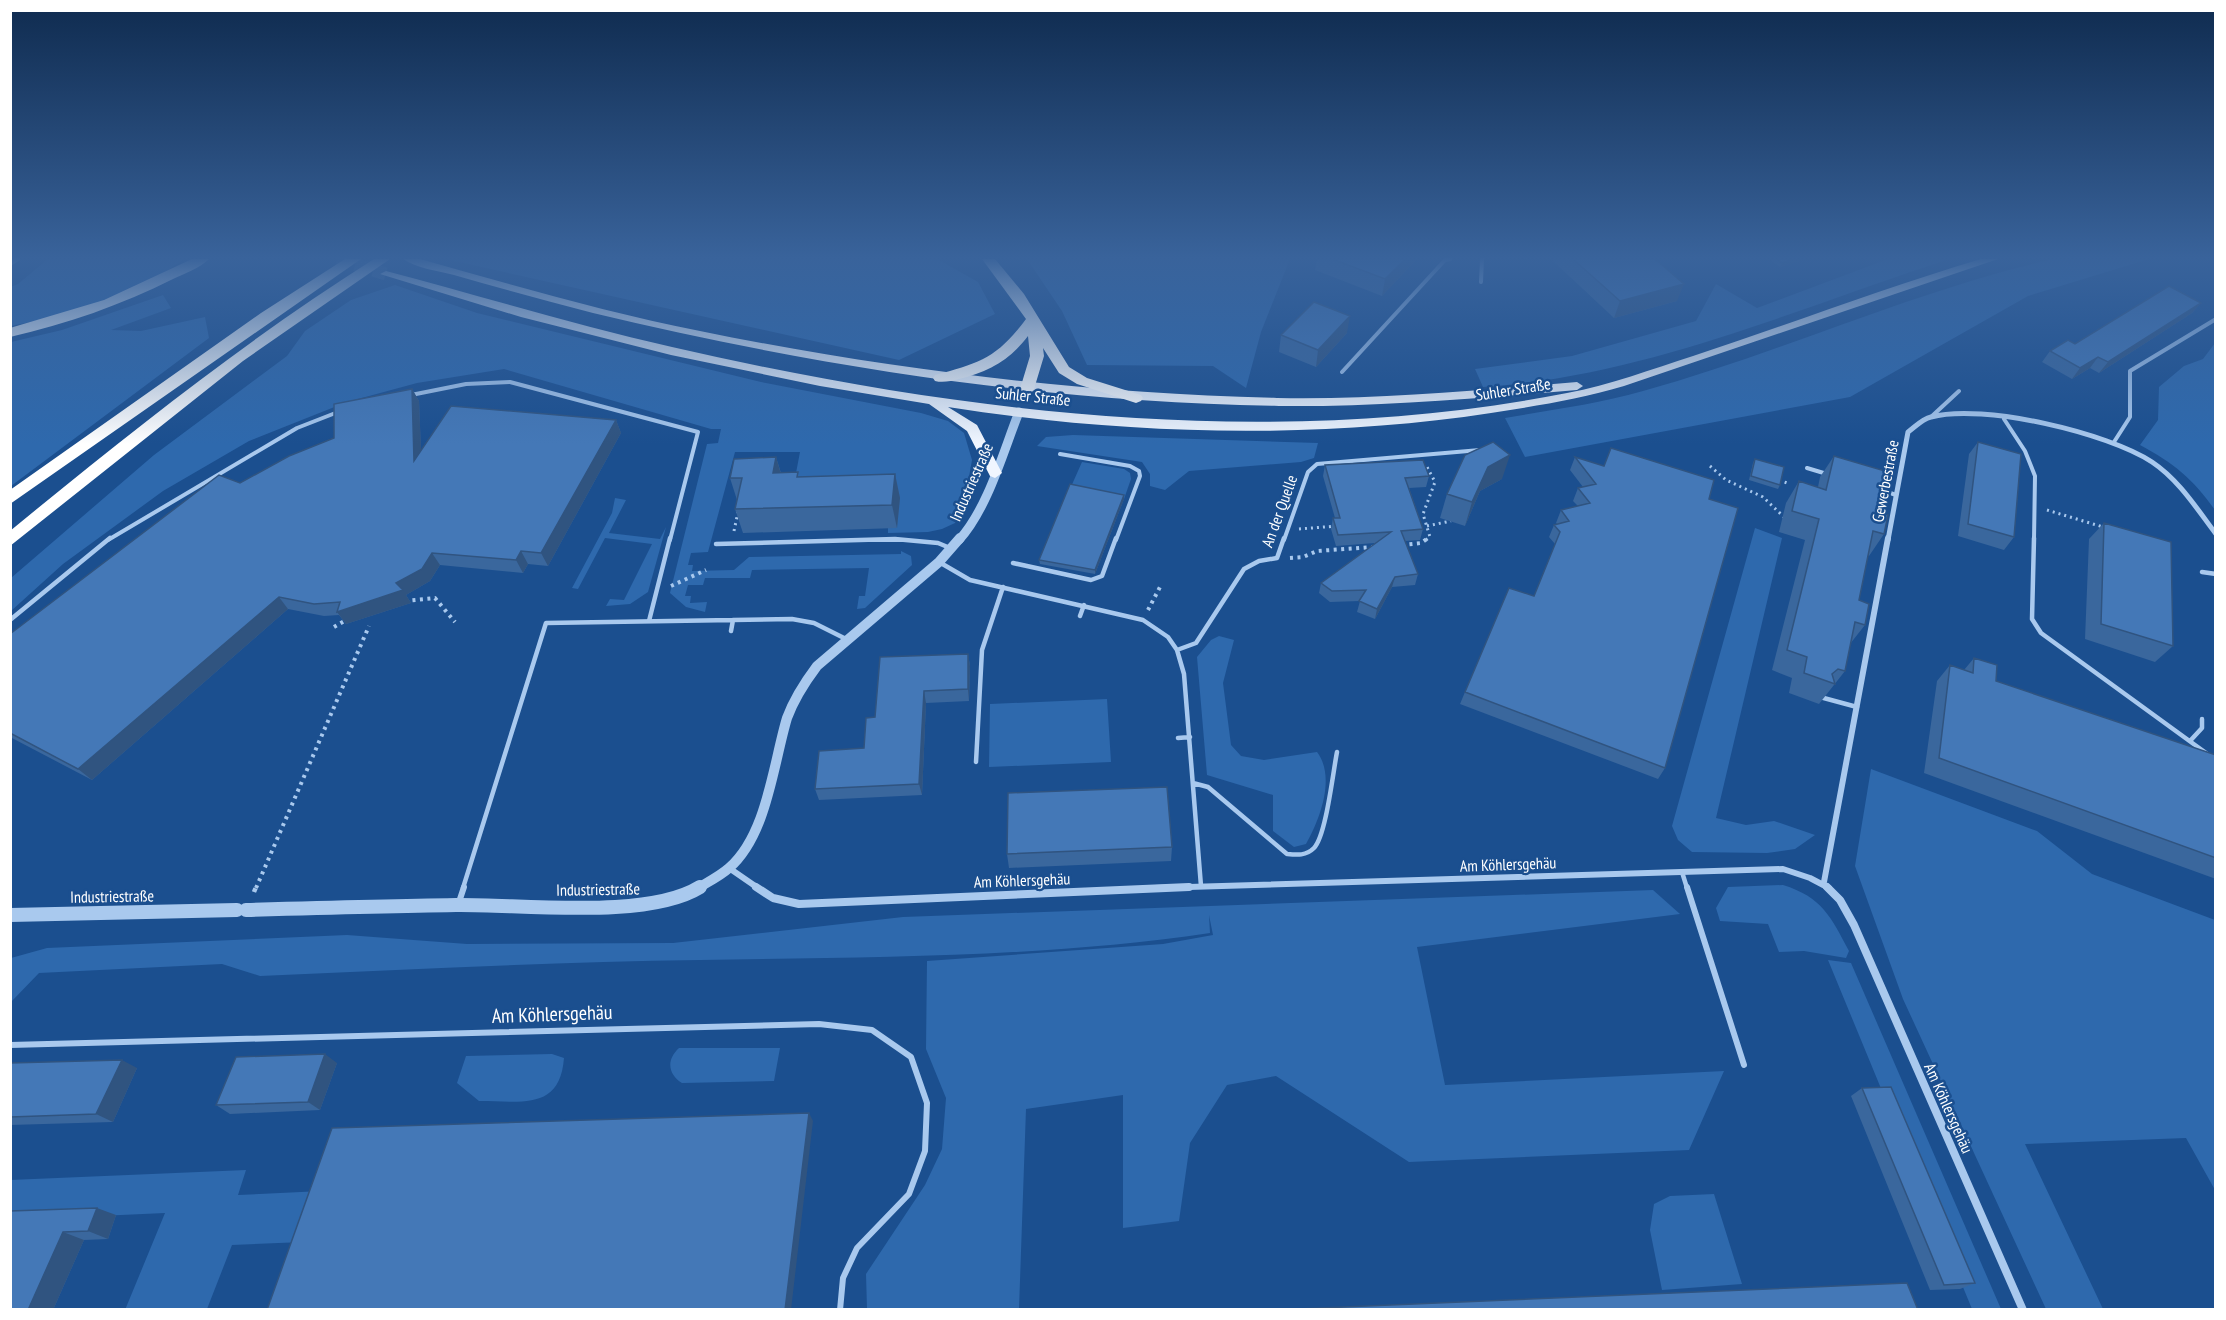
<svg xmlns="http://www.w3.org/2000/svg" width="2226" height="1320" font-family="'PT Sans Narrow',sans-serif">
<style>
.green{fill:#2e69ad}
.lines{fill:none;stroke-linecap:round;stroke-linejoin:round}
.primary-tunnel{stroke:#3d69a0;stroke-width:13;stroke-dasharray:13 6;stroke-linecap:butt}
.path-far2{stroke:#a9c9ee;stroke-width:3;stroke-dasharray:2 4;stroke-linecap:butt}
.path-far1{stroke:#a9c9ee;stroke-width:4;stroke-dasharray:3 4.5;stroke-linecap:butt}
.path{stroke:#a9c9ee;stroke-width:4.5;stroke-dasharray:4 6;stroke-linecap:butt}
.service-far2{stroke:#a9c9ee;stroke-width:4}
.service-far1{stroke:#a9c9ee;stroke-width:4.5}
.service{stroke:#a9c9ee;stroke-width:6}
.minor-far2{stroke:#a9c9ee;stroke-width:5}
.minor-far1{stroke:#a9c9ee;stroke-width:6}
.minor{stroke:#a9c9ee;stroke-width:8}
.tertiary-far2{stroke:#a9c9ee;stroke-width:9}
.tertiary-far1{stroke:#a9c9ee;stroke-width:10}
.tertiary{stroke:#a9c9ee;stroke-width:14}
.primary{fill:#f0f6ff;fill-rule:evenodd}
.motorway{fill:#fff;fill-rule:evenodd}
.wall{fill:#3a679d}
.shaded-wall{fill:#305480}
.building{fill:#4478b7;stroke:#305480;stroke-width:1.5}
.labels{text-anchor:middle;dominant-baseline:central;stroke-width:5;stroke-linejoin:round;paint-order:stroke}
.street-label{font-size:16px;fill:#fff;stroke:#1b4f8f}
.near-street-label{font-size:20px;fill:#fff;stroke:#1b4f8f}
</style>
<rect width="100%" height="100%" fill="#1b4f8f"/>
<!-- green -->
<path class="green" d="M48,259H184C136,295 69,315 11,326L10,287L18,284Z
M937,259L978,282L995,314L899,360L450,260Z
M1027,259H1290L1261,332L1246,388L1213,366L1087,365L1062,311Z
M1888,259H1949C1796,309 1646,376 1483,387L1475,369L1572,356L1696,321L1716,284L1757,308Z
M2053,259H2149L2028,296L1850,397L1525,457L1505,418C1551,410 1597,404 1643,391C1781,353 1913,291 2053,259Z
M395,285L477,313L761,382L921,413L948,421L964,433L972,460L963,511L955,523L942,529L928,532L888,533V528L804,501L796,473L800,452H735L708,552L691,553L688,565H693L692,571L734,570L749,557L901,554V551L911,556L912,565L865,608L857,609L859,596H865L869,568L752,570L750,578H705L703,585H688L685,596H691L690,603L707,602L705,612L686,607L670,593L707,444L718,443L721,429H711L504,369L417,383L347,402L249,441L163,491L63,564L11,611V578L154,455L287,356L305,331L351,300Z
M163,295L171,308L111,330L141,331L205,317L209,338L11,486V342L62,330Z
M2215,343H2216L2215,510C2192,478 2175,464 2140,445L2158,420L2159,387L2184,366L2203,359Z
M1073,435L1318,443L1314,458L1301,462L1189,471L1165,490L1150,486V474L1142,462L1037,446L1046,437Z
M1082,462L1124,469L1130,473L1131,479L1124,499L1070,489Z
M615,498L626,500L609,533L660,539L666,527L648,592L630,604L606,606L610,599L624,600L652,544L605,538L578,589L572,588L612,513Z
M1755,528L1782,538L1716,818L1746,825L1774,821L1815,835L1795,849L1767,853L1692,852L1678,840L1672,826Z
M1219,636L1234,640L1223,683L1231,745L1241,756L1264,760L1317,752C1336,777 1320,819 1306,844L1294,847L1273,831V795L1207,775L1197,657L1211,640Z
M1107,699L1111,762L989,767L990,704Z
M1871,769L2037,831L2092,874L2215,920V1190L2186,1138L2025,1144L2103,1309H2046L1903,999L1855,866Z
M1783,885C1822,897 1831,917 1849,951L1846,958L1804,951L1779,952L1768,924L1720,921L1716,908L1728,887Z
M1653,890L1680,914L1417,947L1445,1085L1724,1071L1689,1150L1409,1162L1276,1076L1227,1085L1190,1143L1179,1221L1123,1228V1095L1026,1109L1019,1309H867L866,1274L925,1185L942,1149L946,1098L926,1049L927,961L1163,944L1213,935L1209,915L1210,933C1042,958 869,957 700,960C553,962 406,970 260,976L222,964L39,973L11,1002V958L47,948L347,935L467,944L673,943L903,917Z
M1828,960L1851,963L2001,1309H1972Z
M679,1048H780L774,1081L682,1083C668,1074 666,1060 679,1048Z
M552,1054L564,1058C560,1111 521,1101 479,1101L457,1083L466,1056Z
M246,1170L238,1195L322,1191L303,1242L232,1245L207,1309L125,1310L165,1213L11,1220L10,1180Z
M1714,1194L1742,1284L1662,1290L1650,1230L1654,1204L1670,1196Z"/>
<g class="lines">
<!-- primary-tunnel -->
<path class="primary-tunnel" d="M337,259L386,274"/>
<!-- path-far2 -->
<path class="path-far2" d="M1710,466L1726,480L1763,497L1785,518
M1779,480L1790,484
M2047,510L2103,527
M1427,526L1451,521
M1299,529L1337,526
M734,531L738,512
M1426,540L1430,537L1423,514L1435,482L1426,465"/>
<!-- path-far1 -->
<path class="path-far1" d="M1402,545L1421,543L1428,538
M1290,558L1303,557L1317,551L1374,547
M671,586L706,570
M405,601L435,598L455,622
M1148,610L1160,587
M334,627L346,620
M256,888L369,626"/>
<!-- path -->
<path class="path" d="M254,892L256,887"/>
<!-- service-far2 -->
<path class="service-far2" d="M10,264L18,259
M1481,282L1482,259
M1342,372L1445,260L1450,259
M411,395L466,384L510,382L698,432L670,540
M1931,417L1959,391
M2004,419L2025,451L2035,476L2034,540
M2114,442L2130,417V371L2216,319
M1060,454L1130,466L1139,471L1140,476L1116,540
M1807,468L1827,474
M1876,488L1896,495
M108,540L297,428L338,412
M867,540H903
M1284,540L1308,472L1317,464L1480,450"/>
<!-- service-far1 -->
<path class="service-far1" d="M2034,538L2032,619L2041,633L2206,753
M716,544L895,539L938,543L950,548
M939,562L970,580L1143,620L1168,637L1177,650L1184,674L1201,886
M1013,563L1091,580L1102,576L1116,538
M2202,572L2216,574
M1080,616L1084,605
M10,620L110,538
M649,621L670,538
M731,631L733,620
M1177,650L1196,643L1244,569L1259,561L1277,558L1284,538
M1820,697L1857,707
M1178,738L1190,737
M2190,741L2202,728V719
M976,762L982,650L1003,587
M1193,783L1208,787L1287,854C1297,855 1306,856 1314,848C1326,836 1333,772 1337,752
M1682,872L1687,888
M463,888L546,623L792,619L814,623L846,639"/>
<!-- service -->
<path class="service" d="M1687,887L1744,1065
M459,902L464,887
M10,1045L819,1024L872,1030L911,1057L927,1103L925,1151L909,1194L857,1248L843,1278L840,1310"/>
<!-- minor-far2 -->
<path class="minor-far2" d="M1888,540L1908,432C1915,427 1922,419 1931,417C1983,403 2108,433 2152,462C2179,480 2197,509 2216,534"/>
<!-- minor-far1 -->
<path class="minor-far1" d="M729,868L758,888
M1824,882L1888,538
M1155,888L1783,869L1810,878L1829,888"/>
<!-- minor -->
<path class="minor" d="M756,887L773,898L799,904L1189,887
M1827,887L1840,900L1854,925L2023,1310"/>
<!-- tertiary-far2 -->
<path class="tertiary-far2" d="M959,540C988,508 1003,452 1019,412"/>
<!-- tertiary-far1 -->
<path class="tertiary-far1" d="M698,888C708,882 720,876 729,868C767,835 773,765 787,718C794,699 805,682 817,666L939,562L960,538"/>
<!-- tertiary -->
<path class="tertiary" d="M246,910C316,908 386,906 456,905C521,904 647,920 700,887
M10,915L237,910"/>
<!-- primary -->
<path class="primary" d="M403,259H420C513,285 605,312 700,331C891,370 1082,393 1277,398C1377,400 1477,390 1577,382L1583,386L1577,390C1478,398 1378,407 1279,406C1046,402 818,367 593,313C546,301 500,288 454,275C438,271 416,268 403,259Z
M1981,259H1998L1624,386C1580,399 1536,406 1491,413C1314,440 1124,435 948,407L977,425L1002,473L995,478L990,476L967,431L929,404L820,386L671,355L521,317L380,274L386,271C481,296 575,325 672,347C963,414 1271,451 1567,393C1610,385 1652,369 1693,356C1790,324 1884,288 1981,259Z"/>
<!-- motorway -->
<path class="motorway" d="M192,259H209C200,268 184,274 173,279C121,305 67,324 10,337V328L104,300Z
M345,259H361L10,504V490L261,313Z
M374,259H390L243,361L10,546V531C128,434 246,340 374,259Z
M982,259H995L1024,294L1069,367L1087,378L1141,395L1143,398L1141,401L1136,403L1077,384L1059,373L1043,348L1044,356L1034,389L1032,392H1022L1020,389L1030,356L1028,336C1009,361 988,372 959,379C951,381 943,383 935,381L933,378L935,375C980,363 997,358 1026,319Z"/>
</g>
<!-- wall -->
<path class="wall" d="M1317,259H1417L1382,296L1315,270Z
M1554,259H1655L1677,301L1614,318L1553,261Z
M1769,259H1806L1780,267Z
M2201,303L2192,313L2099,373L2090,368L2072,379L2042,362L2050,351L2075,344Z
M1347,333L1316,367L1279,352L1281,335Z
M412,389L419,401L421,451L616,420L621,433L548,566L528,564L523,573L440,565L430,581L406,595L411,603L346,624L339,615L324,616L288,609L92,780L10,737V634L240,483L334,438Z
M1978,442L2014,537L2004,550L1958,536L1969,454Z
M1834,456L1877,511L1884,534L1869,556L1868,555L1859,600L1865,625L1850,644L1845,671L1819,704L1789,693L1792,678L1772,670L1805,540L1779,532L1786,503L1799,481L1818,487L1820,477Z
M776,457L781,473L799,477L895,474L900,498L897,528L743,533L735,509L737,500L730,478Z
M1575,457L1709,499L1665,768L1658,779L1460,704L1465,692L1534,596L1555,544L1549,537L1554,525L1557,524L1556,523L1561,510L1578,506L1573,501L1578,488L1583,487L1570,470Z
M1755,459L1780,485L1778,489L1749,480L1753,463Z
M1325,465L1429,476L1426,487L1409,488L1423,529L1420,540L1405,541L1418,574L1415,585L1392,587L1375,619L1357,612L1360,601L1330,602L1319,593L1321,583L1375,543L1336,546L1331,529L1333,518H1335L1323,476Z
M1502,479L1480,491L1465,526L1440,518L1447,494Z
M1124,499L1095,574L1040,564L1039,560Z
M2104,523L2173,646L2155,662L2085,639L2089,539Z
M968,654L970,666L969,701L926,703L922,795L819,800L815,789L864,748L875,717Z
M1974,658L1996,681L2216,755V879L1924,773L1937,681L1950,665L1964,670Z
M1172,847L1171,861L1009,868L1007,854Z
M10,1063L137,1068L113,1122L10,1125Z
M337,1063L320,1110L230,1114L216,1105Z
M1862,1088L1975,1283L1960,1289L1930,1290L1851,1096Z
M10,1211L116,1215L108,1239L84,1240L53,1310H10Z"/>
<!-- shaded-wall -->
<path class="shaded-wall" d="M1405,259H1417L1382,296L1385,279Z
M1795,259H1806L1780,267L1782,263Z
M1684,284L1677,301L1614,318L1620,301Z
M2201,303L2192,313L2099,373L2108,362Z
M1350,316L1347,333L1316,367L1318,350Z
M2098,357L2090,368L2072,379L2080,368Z
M412,389L419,401L422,473L414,461Z
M616,420L621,433L548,566L541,553Z
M1510,455L1502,479L1480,491L1465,526L1472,502L1488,467Z
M776,457L783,481L773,473Z
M895,474L900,498L897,528L892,505Z
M1124,495V499L1095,574V570Z
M521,551L528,564L523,573L516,560Z
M432,553L440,565L430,581L406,595L411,603L346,624L337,612L396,583Z
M1395,577L1392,587L1375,619L1377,609Z
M279,597L288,609L92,780L78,769Z
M968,654L970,666L969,701L968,689Z
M924,691L926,703L922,795L919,784Z
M325,1054L337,1063L320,1110L308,1102Z
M122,1060L137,1068L113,1122L96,1114Z
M809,1113L813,1121L791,1310H785Z
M97,1208L116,1215L108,1239L88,1231Z
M63,1232L84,1240L53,1310H28Z"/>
<!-- building -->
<path class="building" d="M1332,259H1405L1385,279Z
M1573,259H1655L1684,284L1620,301Z
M1776,259H1795L1782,263Z
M2169,286L2201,303L2108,362L2098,357L2080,368L2050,351L2068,340L2075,344Z
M1314,302L1350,316L1318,350L1281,335Z
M412,389L414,461L451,406L616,420L541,553L521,551L516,560L432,553L422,569L396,583L403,590L337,612L340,602L314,604L279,597L78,769L10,733V634L219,475L240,483L289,456L334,438V404Z
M1493,442L1510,455L1488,467L1472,502L1447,494L1465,455Z
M1978,442L2021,454L2014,537L1968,524Z
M1611,448L1714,480L1709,499L1738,508L1665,768L1465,692L1509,588L1534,596L1560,532L1554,525L1569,521L1561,510L1590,503L1578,488L1596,484L1575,457L1604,466Z
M1834,456L1885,471L1877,511L1888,515L1884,534L1873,531L1859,600L1869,604L1865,625L1855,622L1845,671L1838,669L1832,674L1835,684L1804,673L1807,657L1787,650L1819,519L1792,511L1799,481L1826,490Z
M776,457L773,473L798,472L797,477L895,474L892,505L735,509L742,478H730L734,459Z
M1755,459L1784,467L1780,485L1751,476Z
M1423,460L1429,476L1405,478L1423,529L1401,531L1418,574L1395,577L1377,609L1359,601L1366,590L1332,591L1321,583L1391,532L1338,535L1333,518H1340L1325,465Z
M1070,484L1124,495L1095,570L1039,560Z
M2104,523L2171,542L2173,646L2101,624Z
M968,654V689L924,691L919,784L815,789L819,751L864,748L866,718L875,717L880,657Z
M1974,658L1997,665L1996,681L2216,755V858L1939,758L1950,665L1973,673Z
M1167,787L1172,847L1007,854L1008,793Z
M325,1054L308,1102L216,1105L236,1057Z
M122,1060L96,1114L10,1117V1063Z
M1891,1087L1975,1283L1944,1285L1862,1088Z
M809,1113L785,1310H267L332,1128Z
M97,1208L88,1231L63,1232L28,1310H10V1211Z
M1907,1283L1918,1310H1273Z"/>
<!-- sky -->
<linearGradient id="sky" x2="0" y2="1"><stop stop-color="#0f2b4f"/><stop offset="0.58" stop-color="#39639b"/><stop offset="1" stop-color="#39639b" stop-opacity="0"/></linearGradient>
<rect width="2226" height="444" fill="url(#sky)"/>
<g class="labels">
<!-- street labels -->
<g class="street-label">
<text transform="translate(1513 389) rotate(-9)">Suhler Straße</text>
<text transform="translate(1033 396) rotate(6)">Suhler Straße</text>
<text transform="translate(1885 481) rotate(-79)">Gewerbestraße</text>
<text transform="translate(971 482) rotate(-66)">Industriestraße</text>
<text transform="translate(1279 511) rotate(-70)">An der Quelle</text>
<text transform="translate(1508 864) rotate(-2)">Am Köhlersgehäu</text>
<text transform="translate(1022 880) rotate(-2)">Am Köhlersgehäu</text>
<text transform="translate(598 889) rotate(-1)">Industriestraße</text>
<text transform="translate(112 896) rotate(-1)">Industriestraße</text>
<text transform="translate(1949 1108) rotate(66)">Am Köhlersgehäu</text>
</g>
<!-- near-street labels -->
<g class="near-street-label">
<text transform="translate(552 1014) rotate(-2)">Am Köhlersgehäu</text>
</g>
</g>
<!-- border -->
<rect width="2226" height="1320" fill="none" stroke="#ffffff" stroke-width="24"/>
</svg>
